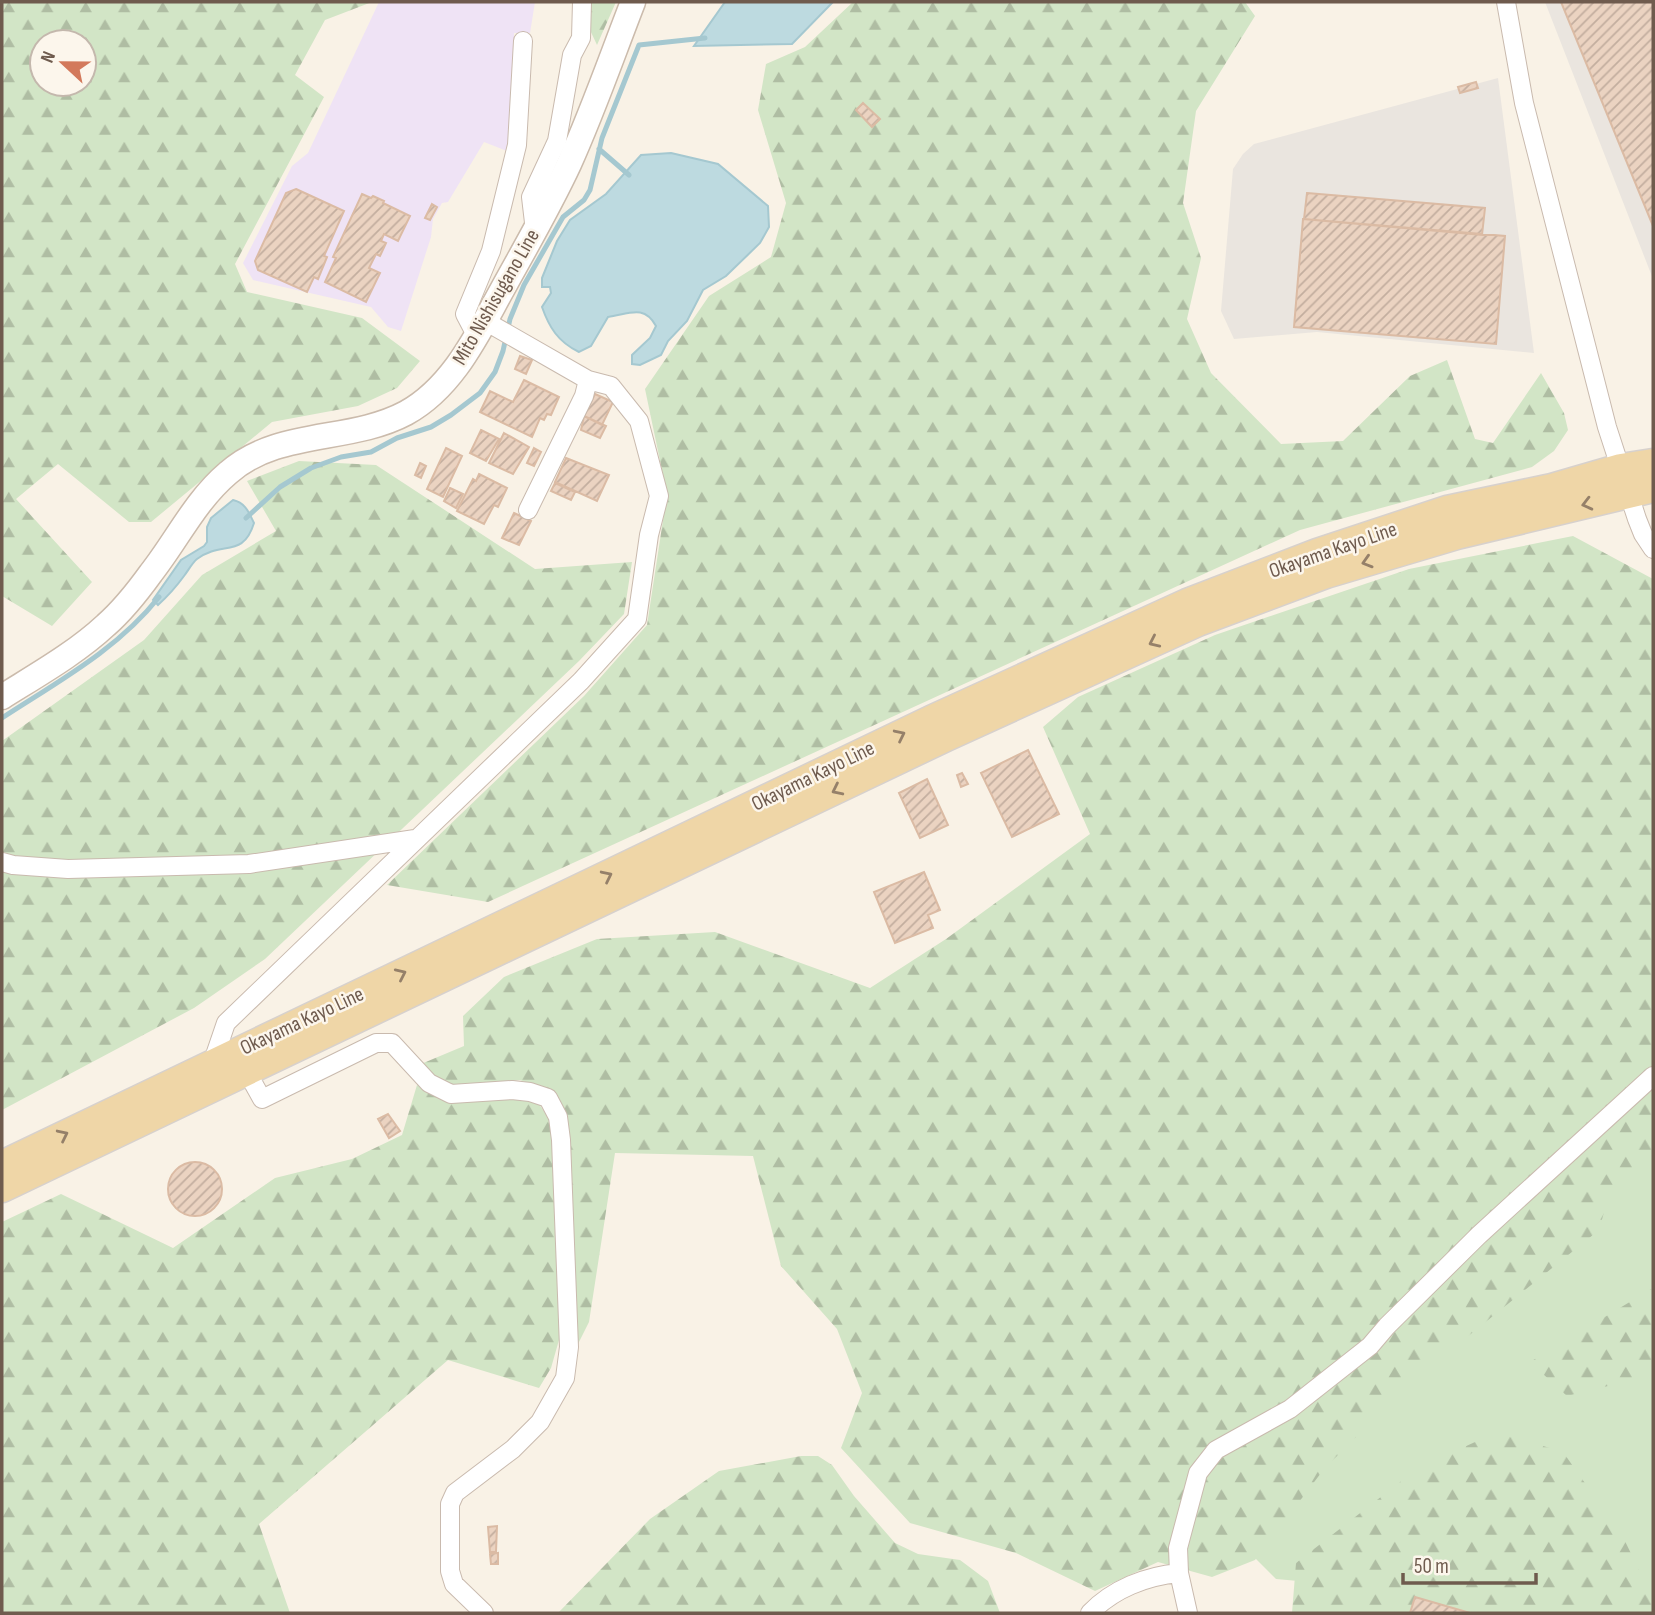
<svg xmlns="http://www.w3.org/2000/svg" width="1655" height="1615" font-family="'Sofia Sans Condensed',sans-serif">
<style>
.industrial{fill:#eae5df}
.education{fill:#efe3f5}
.green{fill:#d2e5c6}
.forest{fill:url(#forest-firs);fill-rule:evenodd}
.water{fill:#bddae0;stroke:#a5c8d0;stroke-width:2}
.lines{fill:none;stroke-linecap:round;stroke-linejoin:round}
.stream{stroke:#a5c8d0;stroke-width:5}
.building{fill:url(#building-hatch);stroke:#dbbba4;stroke-width:2}
.minor-casing{stroke:#c9baae;stroke-width:20}
.secondary-casing{stroke:#cbbbac;stroke-width:27}
.primary-casing{stroke:#d7d1cd;stroke-width:31}
.minor{stroke:#fff;stroke-width:18}
.secondary{stroke:#fff;stroke-width:24}
.primary{stroke:#efd6a7;stroke-width:28}
.oneway{stroke:#958069}
.labels{text-anchor:middle;dominant-baseline:central;stroke-width:5;stroke-linejoin:round;paint-order:stroke}
.street-label{font-size:21px;fill:#6f5b4e;stroke:#fcf6ec}
</style>
<defs>
<pattern id="forest-firs" width="22" height="20" patternUnits="userSpaceOnUse" patternTransform="scale(1.75)"><rect width="22" height="20" fill="#d2e5c6"/><path d="M5 1l3.5 6h-7zM16 11l3.5 6h-7z" fill="#afbda3"/></pattern>
<pattern id="building-hatch" width="6" height="6" patternUnits="userSpaceOnUse" patternTransform="scale(1.75)"><rect width="6" height="6" fill="#ebd3c1"/><path d="M-1 1l2-2M0 6l6-6M5 7l2-2" fill="none" stroke="#c3ae9f"/></pattern>
</defs>
<rect width="100%" height="100%" fill="#f9f2e6"/>
<!-- industrial -->
<path class="industrial" d="M1545,2H1653V279Z
M1498,78L1534,353L1317,332L1234,339L1221,311L1233,169L1243,154L1254,144Z"/>
<!-- education -->
<path class="education" d="M379,2H535L530,33H514L515,109L507,151L484,142L448,202L442,203L433,219L431,237L401,331L388,327L371,307L253,280L243,263L292,166L308,153Z"/>
<!-- green -->
<path class="green" d="M1653,1107V1613L1276,1579L1234,1537Z"/>
<!-- forest -->
<path class="forest" d="M2,2H372L325,20L295,75L324,97L235,264L247,292L362,318L420,361L397,388L358,406L272,422L151,522H129L58,464L16,499L92,582L52,626L2,596ZM42,42H84V84H42Z
M589,2H616L597,45L590,30Z
M853,2H1245L1255,16L1196,111L1183,203L1201,258L1187,319L1211,373L1281,444L1343,441L1410,376L1447,360L1475,439L1493,443L1541,373L1564,413L1568,430L1554,451L1532,467L1300,530L488,902L387,885L584,696L647,625L667,494L645,389L709,296L771,257L786,203L758,110L766,64L805,47Z
M299,461L376,465L535,569L632,562L624,614L579,661L265,959L194,1008L2,1110V741L144,640L202,575L276,531L247,481Z
M1573,536L1653,579V1156L1610,1191L1599,1230L1409,1384L1324,1469L1255,1560L1212,1577L1158,1562L1095,1591L1016,1553L910,1523L841,1448L862,1393L837,1329L781,1266L753,1156L615,1153L589,1322L576,1348L552,1092L520,1080L453,1085L435,1079L421,1064L464,1046L463,1016L504,977L597,939L715,932L870,988L946,939L1090,834L1043,727L1078,697L1215,635L1409,569Z
M417,1085L453,1103L519,1098L539,1104L552,1123L561,1333L551,1368L539,1388L448,1360L259,1524L290,1613H2V1222L61,1194L173,1248L275,1178L352,1159L402,1135Z
M1653,1288V1375L1567,1396L1530,1362Z
M1497,1432L1563,1452L1623,1537L1653,1599V1613H1292L1296,1563L1418,1468Z
M801,1456H818L832,1465L854,1496L895,1543L918,1554L960,1560L988,1581L1000,1613H558L650,1519L719,1471Z"/>
<!-- water -->
<path class="water" d="M725,2H833L792,44L694,46Z
M671,153L718,164L768,206L769,227L760,243L726,276L703,290L687,321L668,341L661,355L640,365L632,364V355L650,338L656,326C644,304 629,314 608,317L591,346L579,352C558,342 549,327 542,307L551,293L550,287H542V278L557,241L570,220L606,194L641,155Z
M233,500C246,503 249,513 254,523C243,559 222,540 197,559C192,563 188,571 184,576C176,587 168,596 158,605L153,600L181,560L204,546L207,542V527L211,518Z"/>
<g class="lines">
<!-- stream -->
<path class="stream" d="M599,149L629,175
M246,518L280,487L311,468L341,457L371,452L397,438L431,427L451,415L480,393L495,372L503,351L510,319L524,285L563,217L584,200L590,190L602,138L639,45L705,38
M2,718C57,682 117,650 159,597"/>
</g>
<!-- building -->
<path class="building" d="M1561,2H1653V226Z
M1476,82L1478,88L1460,93L1458,87Z
M863,103L880,119L872,127L856,110Z
M296,189L344,211L324,256L327,257L318,279L314,277L307,292L258,270L255,261L286,193Z
M1307,193L1485,208L1482,235L1304,219Z
M362,194L371,198L373,196L384,201L383,203L410,216L398,241L384,234L381,241L386,243L380,256L376,254L369,268L380,273L366,302L325,282L336,258L333,257Z
M432,204L437,207L430,220L425,218Z
M1303,219L1505,236L1496,344L1294,327Z
M520,356L532,360L526,374L515,369Z
M524,380L559,397L551,415L547,414L544,420L540,418L532,437L480,412L490,391L513,402Z
M595,394L613,402L602,425L584,416Z
M584,416L606,426L600,438L581,430Z
M481,430L499,439L486,461L470,453Z
M504,433L529,447L513,474L489,463Z
M446,448L462,456L443,497L427,489Z
M534,448L541,452L534,466L527,463Z
M566,458L609,475L597,501L555,482Z
M420,463L426,466L421,478L415,475Z
M479,474L507,488L498,507L494,505L484,524L457,511L473,479L476,481Z
M555,483L575,492L571,500L551,491Z
M450,488L463,494L456,508L444,501Z
M514,513L531,521L519,545L502,538Z
M1028,750L1059,814L1012,837L981,773Z
M962,773L968,784L961,787L957,775Z
M927,779L948,825L920,838L899,793Z
M924,872L940,910L928,915L933,928L895,943L874,892Z
M388,1114L400,1131L389,1138L378,1119Z
M168 1189a27 27 0 1 1 54 0a27 27 0 1 1-54 0Z
M497,1526L496,1552H490L488,1527Z
M498,1553V1564H491L490,1554Z
M1415,1597L1470,1613H1410Z"/>
<g class="lines">
<!-- minor casing -->
<g class="minor-casing">
<path id="minor" d="M1506,2L1524,103L1607,427L1637,519L1643,534L1653,549
M535,231L531,197L557,141L572,55L581,38L582,2
M476,335L465,314L491,251L517,145L523,41
M528,510L584,396L588,380
M2,862L13,865L68,869L249,864L415,839
M212,1064L226,1023L581,681L637,619L649,535L659,496L639,421L611,386L588,380L485,321
M247,1072L262,1099L376,1043H392L429,1083L451,1094L512,1090L530,1092L548,1098L558,1117L561,1140L569,1347L565,1378L540,1422L513,1449L455,1493L450,1504V1571L454,1584L484,1613
M1090,1613C1113,1589 1146,1576 1179,1573
M1188,1613L1179,1573L1178,1548L1198,1473L1216,1450L1290,1409L1370,1346L1387,1326L1479,1235L1653,1076"/>
</g>
<!-- secondary casing -->
<g class="secondary-casing">
<path id="secondary" d="M2,697C37,675 76,653 106,625C122,611 138,591 151,573C177,540 195,501 228,473C277,429 350,443 406,413C453,387 477,335 502,290C525,248 549,207 569,164C593,111 612,56 633,2"/>
</g>
<!-- primary casing -->
<g class="primary-casing">
<path id="primary" d="M2,1165L933,719L1187,603L1317,553L1447,510L1552,488L1621,468L1653,463
M2,1188L946,737L1198,622L1326,574L1457,535L1653,488"/>
</g>
<!-- minor -->
<use href="#minor" class="minor"/>
<!-- secondary -->
<use href="#secondary" class="secondary"/>
<!-- primary -->
<use href="#primary" class="primary"/>
</g>
<!-- one-way arrows -->
<defs><path id="oneway-chevron" d="M-2-3.5L2.5 0L-2 3.5" fill="none" stroke-width="1.6" stroke-linecap="round" stroke-linejoin="round" transform="scale(1.75)"/></defs>
<g class="oneway">
<use href="#oneway-chevron" transform="translate(1587 504) rotate(166)"/>
<use href="#oneway-chevron" transform="translate(1367 562) rotate(163)"/>
<use href="#oneway-chevron" transform="translate(1154 642) rotate(155)"/>
<use href="#oneway-chevron" transform="translate(900 735) rotate(-26)"/>
<use href="#oneway-chevron" transform="translate(837 790) rotate(154)"/>
<use href="#oneway-chevron" transform="translate(607 876) rotate(-26)"/>
<use href="#oneway-chevron" transform="translate(401 974) rotate(-25)"/>
<use href="#oneway-chevron" transform="translate(63 1135) rotate(-26)"/>
</g>
<g class="labels">
<!-- street labels -->
<g class="street-label">
<text transform="translate(496 297) rotate(-60)">Mito Nishisugano Line</text>
<text transform="translate(1333 550) rotate(-19)">Okayama Kayo Line</text>
<text transform="translate(813 776) rotate(-26)">Okayama Kayo Line</text>
<text transform="translate(302 1021) rotate(-25)">Okayama Kayo Line</text>
</g>
</g>
<!-- border -->
<rect width="1655" height="1615" fill="none" stroke="#6f5b4e" stroke-width="7"/>
<!-- north arrow -->
<g transform="translate(63 63) rotate(292)"><circle r="33" fill="#fcf6ec" stroke="#c4b8ad" stroke-width="2"/>
<path d="M0-5L12 26L0 18L-12 26Z" fill="#d3795b"/>
<text y="-10" font-size="19" font-weight="bold" text-anchor="middle" fill="#6f5b4e">N</text>
</g>
<!-- scale -->
<path d="M1403 1573v10h133v-10" fill="none" stroke="#6f5b4e" stroke-width="3.5"/>
<text x="1414" y="1573" font-size="21" fill="#6f5b4e" stroke="#fcf6ec" stroke-width="5" paint-order="stroke">50 m</text>
</svg>
